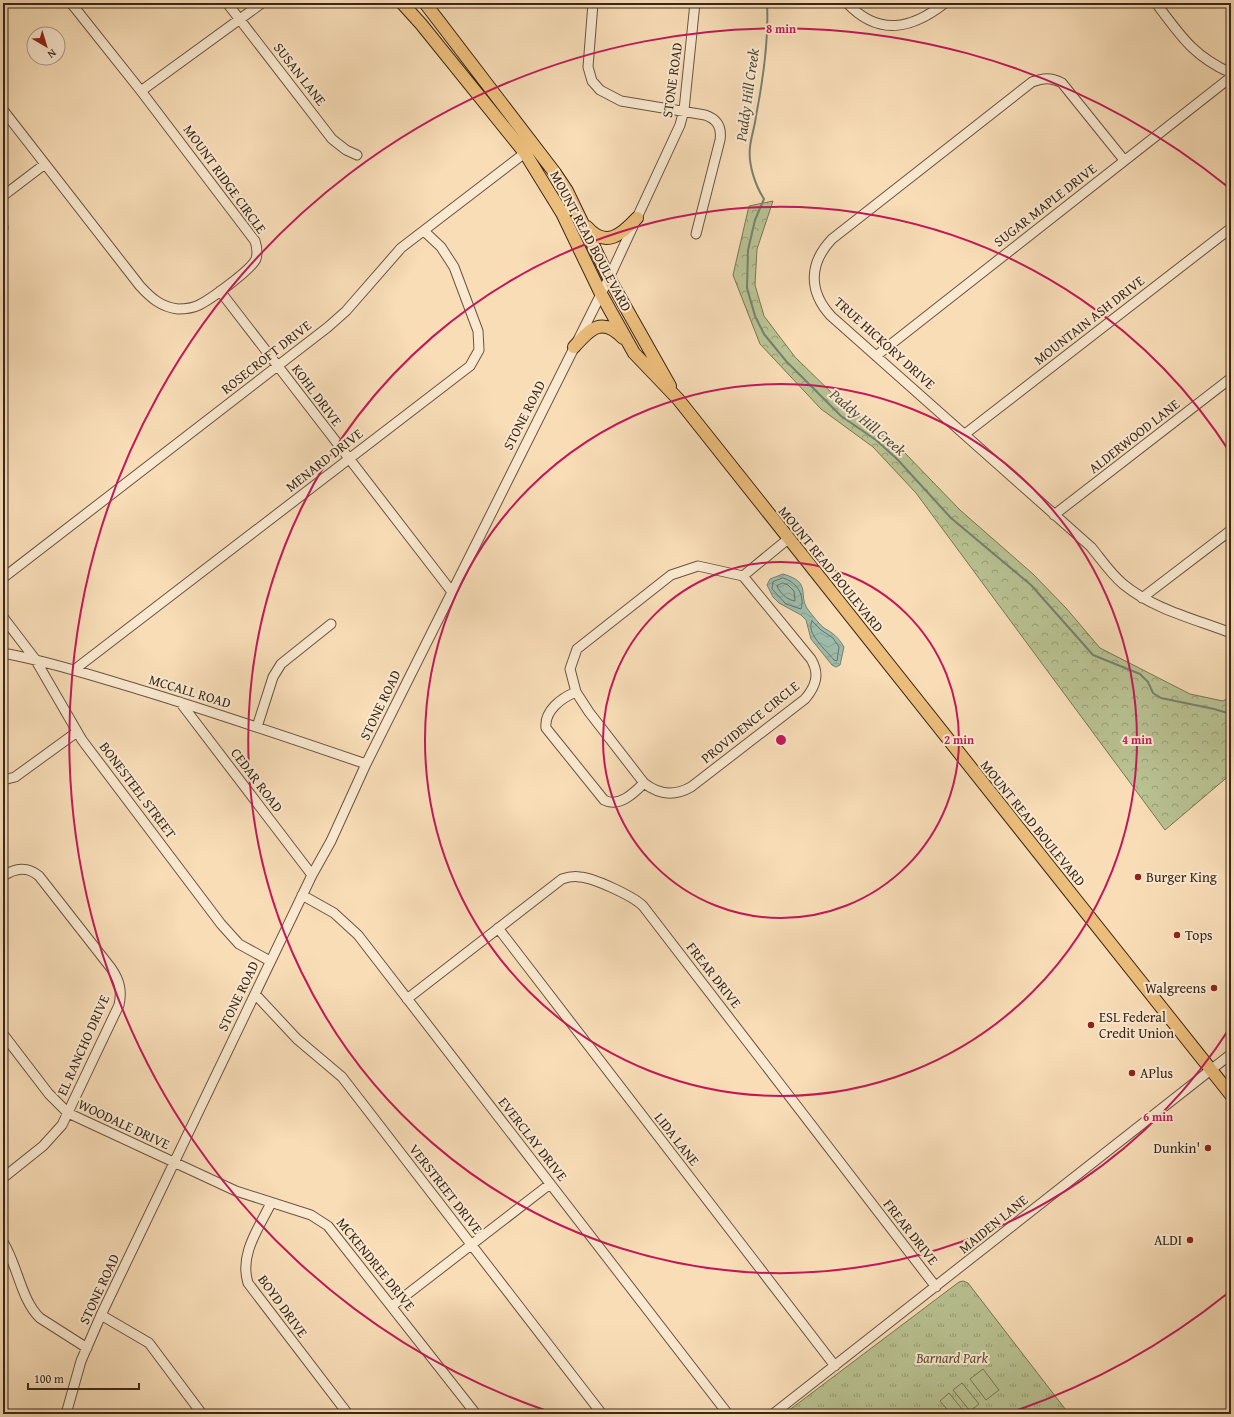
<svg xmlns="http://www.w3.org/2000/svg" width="1234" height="1417" font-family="'Gentium Book Plus',serif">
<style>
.forest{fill:url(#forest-crowns);stroke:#7a7455}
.park{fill:url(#park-tufts);stroke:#7a7455}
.garden{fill:#b9c292;stroke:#7a7455}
.water{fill:url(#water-waves);stroke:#768071}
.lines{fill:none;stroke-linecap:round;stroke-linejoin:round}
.shore{stroke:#6c7162;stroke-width:1}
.stream{stroke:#768071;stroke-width:2}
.minor-casing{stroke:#6a5440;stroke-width:11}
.major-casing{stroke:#3b2618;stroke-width:14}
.minor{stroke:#fae9d0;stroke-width:9}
.major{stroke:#ecbe7c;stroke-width:12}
.ring{fill:none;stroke:#c2185b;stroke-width:2}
.poi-dot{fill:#8f2418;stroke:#fae9d0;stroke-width:1.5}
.labels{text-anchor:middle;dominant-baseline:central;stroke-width:4;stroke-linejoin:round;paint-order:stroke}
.street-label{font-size:14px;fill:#3b2618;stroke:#fae9d0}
.poi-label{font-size:14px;fill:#3b2618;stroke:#fae9d0;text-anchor:start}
.park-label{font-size:14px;font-style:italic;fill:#5a4d36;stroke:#fae9d0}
.water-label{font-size:15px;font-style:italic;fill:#544c3d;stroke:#fae9d0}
.centre{fill:#c2185b;stroke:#fae9d0;stroke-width:2}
.ring-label{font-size:12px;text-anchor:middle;font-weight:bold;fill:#c2185b;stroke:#fae9d0;stroke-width:4;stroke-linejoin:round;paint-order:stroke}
</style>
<defs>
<pattern id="forest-crowns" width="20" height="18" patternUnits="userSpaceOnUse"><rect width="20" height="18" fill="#b9c292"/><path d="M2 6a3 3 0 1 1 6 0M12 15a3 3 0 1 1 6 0" fill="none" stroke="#989d76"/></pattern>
<pattern id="park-tufts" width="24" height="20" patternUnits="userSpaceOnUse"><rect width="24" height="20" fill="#b9c292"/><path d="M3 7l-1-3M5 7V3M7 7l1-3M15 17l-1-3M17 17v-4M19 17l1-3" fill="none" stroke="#989d76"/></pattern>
<pattern id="water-waves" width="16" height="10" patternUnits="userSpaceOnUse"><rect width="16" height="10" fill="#9dbcac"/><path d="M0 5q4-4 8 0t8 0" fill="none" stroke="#88a193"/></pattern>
</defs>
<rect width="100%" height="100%" fill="#f8ddb7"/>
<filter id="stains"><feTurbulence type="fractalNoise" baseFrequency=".005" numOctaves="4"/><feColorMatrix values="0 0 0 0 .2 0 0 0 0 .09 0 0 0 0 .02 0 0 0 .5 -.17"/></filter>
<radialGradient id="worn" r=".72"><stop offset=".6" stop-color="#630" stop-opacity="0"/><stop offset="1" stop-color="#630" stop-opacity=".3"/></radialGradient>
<!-- forest -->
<path class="forest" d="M773,201L757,249L755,285L764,316L795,357L841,402L902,450L960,510L1033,574L1066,608L1100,648L1190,694L1223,701L1231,696V774L1165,830L916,493L873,447L821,409L760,344L733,275L749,206Z"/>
<!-- park -->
<path class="park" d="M963,1281L968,1283L1069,1414H784L959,1282Z"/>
<!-- garden -->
<path class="garden" d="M983,1369L999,1390L986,1400L970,1379Z
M962,1383L979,1404L970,1411L953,1390Z
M949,1393L966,1414H951L940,1401Z"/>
<!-- water -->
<path class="water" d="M783,574C814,583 796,595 809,611C813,616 819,624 824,628C833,633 838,637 844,647L840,665L836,667L832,665L811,639L806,620L801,615L779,603L773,597L767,585L770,579Z"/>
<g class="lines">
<!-- shore -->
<path class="shore" d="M783,578C797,582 805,595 801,609L786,604L772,589L773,582Z
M783,583L788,585L794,591L795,601C787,600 780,593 777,586Z
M812,621L821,630L833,638L839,647L837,661L834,660C827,651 805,633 812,621Z"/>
<!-- stream -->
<path class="stream" d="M767,3C769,40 763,80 756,116C755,126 751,137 750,147C748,164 755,185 764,199L755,220L748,250L747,288L755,316L764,334L786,361L841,416L876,440L897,459L951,518L1031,585L1093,655L1140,674L1148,682L1153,693L1161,698L1214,709L1231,714"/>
<!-- minor casing -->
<g class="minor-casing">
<path id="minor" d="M227,3L332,139L346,150L357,155
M593,3L588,67L592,81L600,90L621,101L705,115C717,119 722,127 720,140L696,234
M847,3C879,37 912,29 945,3
M1156,3C1180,35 1193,56 1231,73
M141,91L262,3
M3,110L140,286C151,298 161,307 178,309C185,309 193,308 199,305C211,299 251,270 256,259C258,252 257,247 255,241L141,91L71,3
M1124,160L1062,83C1051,77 1043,78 1032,82L832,239C809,263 808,291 831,316L1091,547C1101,559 1110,573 1123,584C1153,609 1195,619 1231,633
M3,196L45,164
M3,227V228
M220,291L452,592
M876,356L1231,77
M965,434L1231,228
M1054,515L1231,378
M698,566L743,576L811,659C820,674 816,686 805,699L691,787C675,796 659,795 644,783L589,712L576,692L570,669L577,649L671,575Z
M743,576L788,539
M3,578L328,327L346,311L401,248L530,149
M1142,598L1231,530
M3,617L35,659L82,740L221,924L239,944L270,961
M3,653C51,662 97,677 144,691C219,714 293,739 366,764
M74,670L470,366L479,350L478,331L454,267L441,247L424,231
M576,692C561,698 544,711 546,728L604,800C619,808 634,793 644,783
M180,702L312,875
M257,727L273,677L281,664L331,624
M3,780L15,777L77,732
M3,876C16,868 27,866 39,876L111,968C120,981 122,991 119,1005L62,1125L43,1146L3,1178
M302,895L334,913L358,935L728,1414
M498,928L835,1366
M255,994L297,1039L342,1077L602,1414
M407,999L562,879C568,877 574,876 580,877C594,878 633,896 643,906L936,1287
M3,1034L49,1094L68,1113L236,1191L311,1215L328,1226L476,1414
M271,1203C259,1228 239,1254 248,1283L348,1414
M3,1242C18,1266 21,1300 40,1318L87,1348
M392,1306L550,1184
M101,1315L149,1343L202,1414
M66,1414L81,1361L101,1315L312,875L331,841L366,764L609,278L680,125L684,110L695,3
M773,1414L1231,1054"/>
</g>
<!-- major casing -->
<g class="major-casing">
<path id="major" d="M402,3L421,24L525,153L562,213L601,294L634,353L678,399L1231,1095
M425,3L555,173L567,191L609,278L670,386
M587,227C606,249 622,234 637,218
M574,347C590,329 602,316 623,338"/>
</g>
<!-- minor -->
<use href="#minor" class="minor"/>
<!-- major -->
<use href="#major" class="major"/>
</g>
<!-- distance rings -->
<g class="ring">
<circle cx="781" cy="740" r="178"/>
<circle cx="781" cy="740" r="356"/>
<path d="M1231 1026A533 533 0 1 1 1231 454"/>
<path d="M1228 1293A711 711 0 0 1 1012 1412M550 1412A711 711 0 1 1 1228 187"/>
</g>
<!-- markers -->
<g class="poi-dot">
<circle cx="1138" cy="877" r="4"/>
<circle cx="1177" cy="935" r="4"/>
<circle cx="1214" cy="988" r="4"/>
<circle cx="1091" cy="1025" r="4"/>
<circle cx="1132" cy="1073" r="4"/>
<circle cx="1208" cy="1148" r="4"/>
<circle cx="1190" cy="1240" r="4"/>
</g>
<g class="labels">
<!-- street labels -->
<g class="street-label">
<text transform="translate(300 74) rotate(52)">SUSAN LANE</text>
<text transform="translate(672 80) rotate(-82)">STONE ROAD</text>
<text transform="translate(225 179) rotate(54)">MOUNT RIDGE CIRCLE</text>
<text transform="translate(1045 205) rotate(-38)">SUGAR MAPLE DRIVE</text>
<text transform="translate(591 241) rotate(62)">MOUNT READ BOULEVARD</text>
<text transform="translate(1089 320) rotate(-38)">MOUNTAIN ASH DRIVE</text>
<text transform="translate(885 343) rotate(42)">TRUE HICKORY DRIVE</text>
<text transform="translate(266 357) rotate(-38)">ROSECROFT DRIVE</text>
<text transform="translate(317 395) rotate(53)">KOHL DRIVE</text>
<text transform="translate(524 415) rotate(-63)">STONE ROAD</text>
<text transform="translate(1134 436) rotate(-38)">ALDERWOOD LANE</text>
<text transform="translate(324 460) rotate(-38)">MENARD DRIVE</text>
<text transform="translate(831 569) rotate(51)">MOUNT READ BOULEVARD</text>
<text transform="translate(190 691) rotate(17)">MCCALL ROAD</text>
<text transform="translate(380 705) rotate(-64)">STONE ROAD</text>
<text transform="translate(750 722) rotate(-39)">PROVIDENCE CIRCLE</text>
<text transform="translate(257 780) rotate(53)">CEDAR ROAD</text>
<text transform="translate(138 790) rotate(53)">BONESTEEL STREET</text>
<text transform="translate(1033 823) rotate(51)">MOUNT READ BOULEVARD</text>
<text transform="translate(714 975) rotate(52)">FREAR DRIVE</text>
<text transform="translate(238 996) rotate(-64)">STONE ROAD</text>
<text transform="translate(83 1045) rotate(-66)">EL RANCHO DRIVE</text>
<text transform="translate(124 1124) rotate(25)">WOODALE DRIVE</text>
<text transform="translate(533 1139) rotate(52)">EVERCLAY DRIVE</text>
<text transform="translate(677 1139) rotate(52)">LIDA LANE</text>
<text transform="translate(446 1189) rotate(52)">VERSTREET DRIVE</text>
<text transform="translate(993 1224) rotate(-39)">MAIDEN LANE</text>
<text transform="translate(911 1232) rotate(52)">FREAR DRIVE</text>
<text transform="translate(376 1264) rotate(51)">MCKENDREE DRIVE</text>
<text transform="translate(99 1289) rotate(-65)">STONE ROAD</text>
<text transform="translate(283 1306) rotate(54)">BOYD DRIVE</text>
</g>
<!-- poi labels -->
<g class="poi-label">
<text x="1146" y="877">Burger King</text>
<text x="1185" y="935">Tops</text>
<text x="1206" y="988" text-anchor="end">Walgreens</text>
<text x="1099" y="1017">ESL Federal<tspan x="1099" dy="16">Credit Union</tspan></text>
<text x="1140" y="1073">APlus</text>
<text x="1200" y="1148" text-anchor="end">Dunkin'</text>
<text x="1182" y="1240" text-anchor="end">ALDI</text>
</g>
<!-- park labels -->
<g class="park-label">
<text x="952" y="1358">Barnard Park</text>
</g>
<!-- water labels -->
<g class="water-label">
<text transform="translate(747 95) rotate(-82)">Paddy Hill Creek</text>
<text transform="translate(868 422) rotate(40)">Paddy Hill Creek</text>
</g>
</g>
<circle cx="781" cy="740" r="6" class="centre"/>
<g class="ring-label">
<text x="781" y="33">8 min</text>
<text x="959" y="744">2 min</text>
<text x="1137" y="744">4 min</text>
<text x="1158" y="1121">6 min</text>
</g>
<!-- margin -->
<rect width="1234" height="1417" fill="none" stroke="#f8ddb7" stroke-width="16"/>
<rect x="4" y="4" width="1226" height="1409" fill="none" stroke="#3b2618" stroke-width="2"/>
<rect x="8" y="8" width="1218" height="1401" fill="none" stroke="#3b2618"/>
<!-- north arrow -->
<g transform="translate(46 46) rotate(142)"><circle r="19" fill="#fae9d0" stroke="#ae9b86"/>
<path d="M0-3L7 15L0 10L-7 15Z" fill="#8f2418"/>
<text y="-6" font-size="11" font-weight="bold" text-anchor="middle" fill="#3b2618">N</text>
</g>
<!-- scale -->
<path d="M28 1383v6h111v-6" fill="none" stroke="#3b2618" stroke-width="2"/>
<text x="34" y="1383" font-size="12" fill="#3b2618" stroke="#fae9d0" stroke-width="3" paint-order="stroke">100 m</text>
<rect width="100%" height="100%" filter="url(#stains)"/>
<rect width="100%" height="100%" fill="url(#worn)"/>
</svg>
